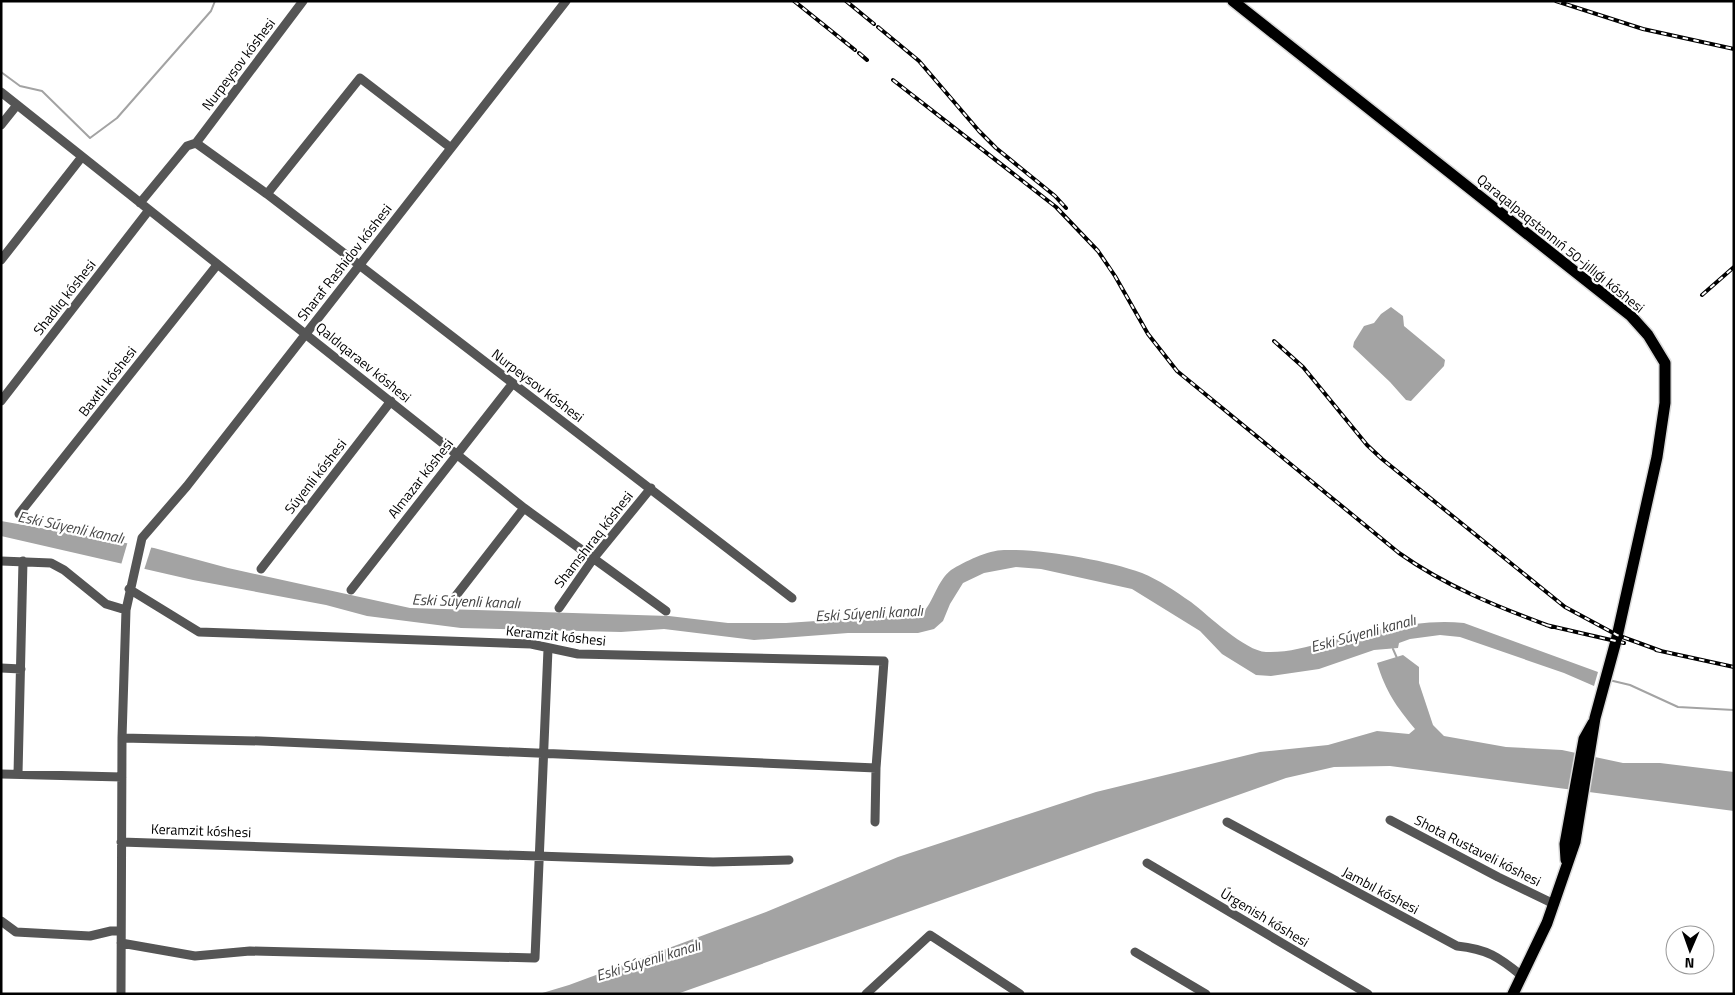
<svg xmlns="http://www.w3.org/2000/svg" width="1735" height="995" font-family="'Titillium Web',sans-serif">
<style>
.water{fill:#a3a3a3}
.pier{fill:#fff}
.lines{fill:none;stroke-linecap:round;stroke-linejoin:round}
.stream{stroke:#a3a3a3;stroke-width:2}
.major-casing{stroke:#dbdbdb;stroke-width:14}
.minor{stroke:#555;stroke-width:9}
.major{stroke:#000;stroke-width:11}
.rail-casing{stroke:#000;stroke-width:4}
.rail{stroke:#fff;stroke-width:2;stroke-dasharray:5.5;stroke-linecap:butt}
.labels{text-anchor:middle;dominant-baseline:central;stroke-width:4.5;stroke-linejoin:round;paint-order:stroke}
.street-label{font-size:14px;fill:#000;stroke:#fff}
.water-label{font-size:15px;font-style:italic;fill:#444;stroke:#fff}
</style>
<rect width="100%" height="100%" fill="#fff"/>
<!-- water -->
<path class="water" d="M1391,307L1403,316L1404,326L1445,360L1444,366L1411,401L1406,400L1390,382L1353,347L1354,342L1364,326L1374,323L1381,314Z
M1,521L154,548L228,568L410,608L669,616L728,623H786L922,614C934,601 937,581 951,570C964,562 988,550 1004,550C1042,549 1106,560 1142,573C1159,580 1175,591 1191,602C1208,615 1245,651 1266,652C1286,653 1306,647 1326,642C1370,632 1419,618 1464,623L1598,672L1594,686L1564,673L1460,637L1440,635L1410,639L1399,643L1398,648L1374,650L1319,669L1271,676L1256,675L1222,654L1200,631L1132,589L1041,569L1016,567L984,573L963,583L950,604L943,621L934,629L918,633H848L754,640L664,629L621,632L461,628L367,616L326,605L193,580L1,536Z
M1403,655L1419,667V683L1433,725L1444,736L1506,747L1562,750L1623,763H1660L1734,772V811L1390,766L1334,767L1286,778L677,994H539L569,985L766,912L898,857L1096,792L1260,752L1328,745L1377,731L1409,734L1415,729C1396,706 1386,692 1377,663Z"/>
<!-- pier -->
<path class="pier" d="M128,541L152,545L144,570L121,565Z"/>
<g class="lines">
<!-- stream -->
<path class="stream" d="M1,72L20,86L42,91L90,138L117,118L211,11L215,1
M1393,649L1397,658
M1609,680L1630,685L1678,707L1734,710"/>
<!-- major casing -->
<g class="major-casing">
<path id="major" d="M1233,1L1631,316L1648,335L1665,363V403L1657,457L1616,641L1595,718L1575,842L1547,923L1513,994
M1566,860L1565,844L1584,739L1593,723"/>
</g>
<!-- minor -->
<path class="minor" d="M1,92L524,508L666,611
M1,125L17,105
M196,143L267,194L792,598
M267,194L360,78L451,148
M140,203L187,146L196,143L303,1
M1,260L81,158
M1,401L149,210
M19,514L217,265
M1,561L51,563L64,570L106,604L126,610
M261,569L391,401
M129,589L199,632L531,644L578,654L884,661L876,768L875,822
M351,590L513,383
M451,602L524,508
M559,608L593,559L651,488
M1,668L21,669
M122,738L261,741L876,768
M1,774L122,777
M18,774L23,561
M1390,820L1498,877L1554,904
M1227,822L1457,946C1487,949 1499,957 1522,976
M121,842L713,862L789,860
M1147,863L1368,994
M1,921L16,932L90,936L111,931H121
M121,943L195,956L250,951L535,958L548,649
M1135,952L1206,994
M121,994L122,738L126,610L142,538L187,486L566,1
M866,994L930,935L1020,994"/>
<!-- major -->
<use href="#major" class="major"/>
<!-- rail casing -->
<g class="rail-casing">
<path id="rail" d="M794,1L855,50
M846,1L874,24
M1556,1L1643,29L1734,49
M878,27L919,61L979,131L996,148L1055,196L1066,208
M859,53L867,60
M893,80L1056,207L1098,251L1115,276L1148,334L1177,371L1399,553C1447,587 1498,607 1552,627
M1702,295L1734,267
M1274,341L1303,367L1367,445L1382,459L1565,607L1617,635L1661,651
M1546,625L1624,643
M1656,650L1734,667"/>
</g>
<!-- rail -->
<use href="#rail" class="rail"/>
</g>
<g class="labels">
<!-- street labels -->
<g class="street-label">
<text transform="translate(238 64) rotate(-53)">Nurpeysov kóshesi</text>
<text transform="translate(1561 243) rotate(39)">Qaraqalpaqstannıń 50-jıllıǵı kóshesi</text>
<text transform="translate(344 262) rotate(-52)">Sharaf Rashidov kóshesi</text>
<text transform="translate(64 297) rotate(-52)">Shadlıq kóshesi</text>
<text transform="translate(364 362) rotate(39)">Qaldıqaraev kóshesi</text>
<text transform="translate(107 381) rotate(-52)">Baxıtlı kóshesi</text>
<text transform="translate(538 385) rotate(37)">Nurpeysov kóshesi</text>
<text transform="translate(315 476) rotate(-52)">Súyenli kóshesi</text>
<text transform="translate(420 478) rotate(-52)">Almazar kóshesi</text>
<text transform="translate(593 539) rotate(-52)">Shamshıraq kóshesi</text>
<text transform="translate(556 635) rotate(6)">Keramzit kóshesi</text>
<text transform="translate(201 830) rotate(2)">Keramzit kóshesi</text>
<text transform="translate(1478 850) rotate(27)">Shota Rustaveli kóshesi</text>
<text transform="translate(1381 890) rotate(28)">Jambıl kóshesi</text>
<text transform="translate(1265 917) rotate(31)">Úrgenish kóshesi</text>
</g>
<!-- water labels -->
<g class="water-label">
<text transform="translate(71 527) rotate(12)">Eski Súyenli kanalı</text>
<text transform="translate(466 601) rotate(2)">Eski Súyenli kanalı</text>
<text transform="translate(869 613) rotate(-3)">Eski Súyenli kanalı</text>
<text transform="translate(1363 633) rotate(-15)">Eski Súyenli kanalı</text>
<text transform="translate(648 960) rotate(-17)">Eski Súyenli kanalı</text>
</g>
</g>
<!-- border -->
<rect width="1735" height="995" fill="none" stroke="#000000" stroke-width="5"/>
<!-- north arrow -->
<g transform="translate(1690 950) rotate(182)"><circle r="24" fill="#ffffff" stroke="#999999"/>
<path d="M0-4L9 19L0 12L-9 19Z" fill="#000000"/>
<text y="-8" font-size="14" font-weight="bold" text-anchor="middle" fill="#000000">N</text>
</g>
</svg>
